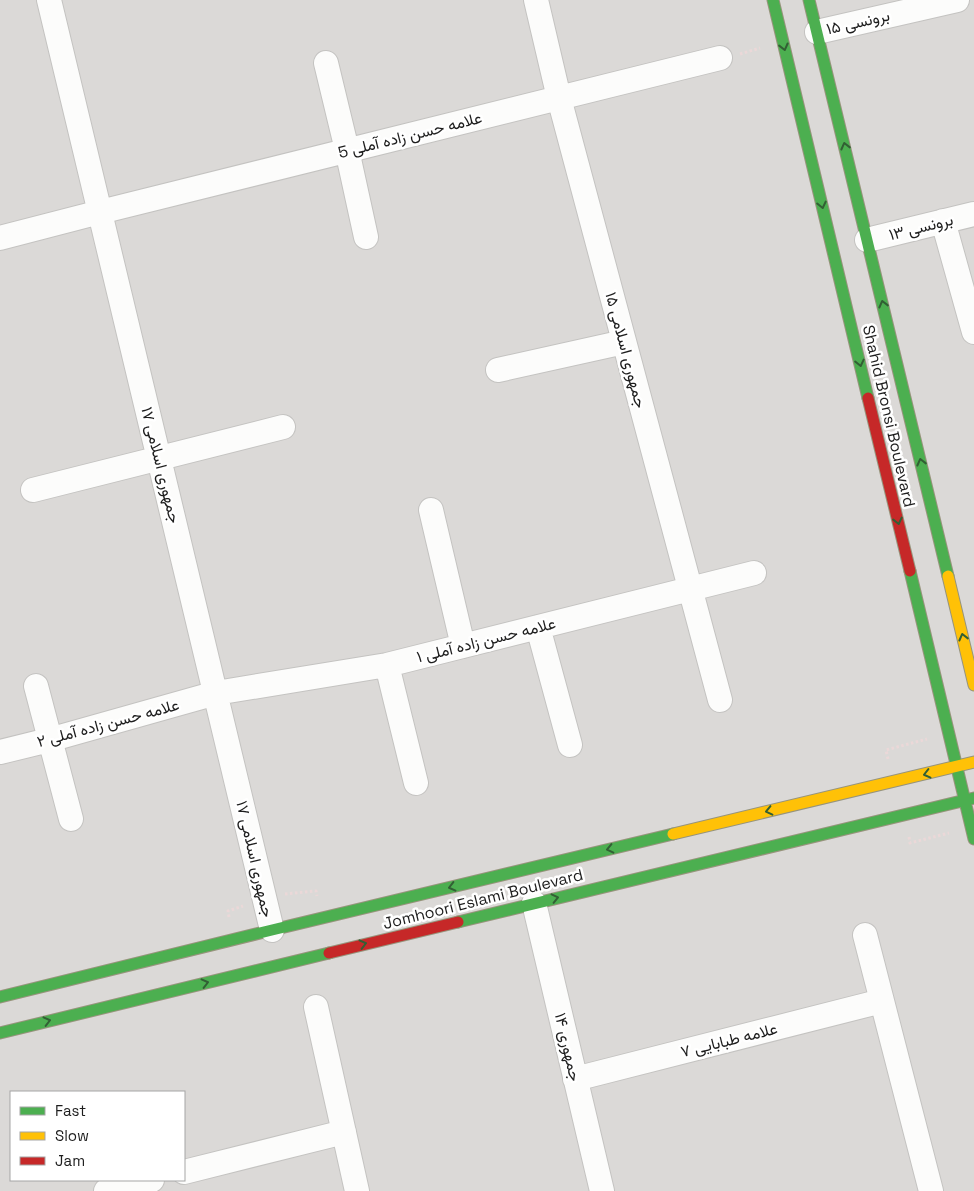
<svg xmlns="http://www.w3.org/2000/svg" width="974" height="1191" font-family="'Space Grotesk',Vazirmatn,sans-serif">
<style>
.residential{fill:#dbd9d7;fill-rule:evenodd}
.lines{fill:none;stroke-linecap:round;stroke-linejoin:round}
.street-casing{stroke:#c4c3c1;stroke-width:26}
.fast-casing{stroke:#97947c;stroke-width:13}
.slow-casing{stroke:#97947c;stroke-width:13}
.jam-casing{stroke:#97947c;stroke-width:13}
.path{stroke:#ebd8d8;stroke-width:3;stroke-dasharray:2.5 2.5;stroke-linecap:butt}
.street{stroke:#fcfcfb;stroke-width:24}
.fast{stroke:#4caf50;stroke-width:11}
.slow{stroke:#ffc107;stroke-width:11}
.jam{stroke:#c62828;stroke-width:11}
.oneway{stroke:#325f34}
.labels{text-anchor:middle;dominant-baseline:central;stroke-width:5;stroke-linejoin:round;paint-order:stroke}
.street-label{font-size:16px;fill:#1d1d1d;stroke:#fff}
</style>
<rect width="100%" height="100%" fill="#ece9e5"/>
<!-- residential -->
<path class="residential" d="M0,0H974V1191H0ZM11,1092H184V1180H11Z"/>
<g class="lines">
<!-- street casing -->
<g class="street-casing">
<path id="street" d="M49,0L272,930
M536,0L559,98L720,700
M817,32L957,0
M326,63L347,150L366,237
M943,221L974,332
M0,238L100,212L720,58
M867,240L974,214
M498,370L624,342
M33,490L283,427
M431,510L463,646
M538,627L570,745
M387,665L416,783
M36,686L71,819
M0,752L49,740L216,693L387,665L754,573
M534,903L602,1191
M865,935L931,1191
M316,1007L357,1191
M575,1079L882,1001
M184,1172L344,1132
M106,1191L152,1180"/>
</g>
<!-- fast casing -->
<g class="fast-casing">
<path id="fast" d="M773,0L868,398
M809,0L948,576
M910,571L974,839
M458,922L974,798
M0,997L272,930L673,834
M0,1033L329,953"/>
</g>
<!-- slow casing -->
<g class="slow-casing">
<path id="slow" d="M948,576L974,685
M673,834L974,762"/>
</g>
<!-- jam casing -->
<g class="jam-casing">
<path id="jam" d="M868,398L910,571
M329,953L458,922"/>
</g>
<!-- path -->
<path class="path" d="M740,54L760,48
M888,759L886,750L927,739
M909,837L910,843L949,833
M285,894L316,891L317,896
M229,917L228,911L243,906"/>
<!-- street -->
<use href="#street" class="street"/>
<!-- fast -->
<use href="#fast" class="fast"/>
<!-- slow -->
<use href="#slow" class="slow"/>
<!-- jam -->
<use href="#jam" class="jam"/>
</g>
<!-- one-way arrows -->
<defs><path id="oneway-chevron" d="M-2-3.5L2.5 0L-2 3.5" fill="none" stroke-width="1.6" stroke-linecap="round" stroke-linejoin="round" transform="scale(1.25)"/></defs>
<g class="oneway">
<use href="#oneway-chevron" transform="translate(784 47) rotate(76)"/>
<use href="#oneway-chevron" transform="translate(845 146) rotate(-104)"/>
<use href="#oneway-chevron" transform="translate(822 205) rotate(77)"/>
<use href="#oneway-chevron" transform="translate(883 304) rotate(-104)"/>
<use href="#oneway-chevron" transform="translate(860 363) rotate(77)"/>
<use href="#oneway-chevron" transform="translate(921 462) rotate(-104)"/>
<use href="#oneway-chevron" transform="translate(898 521) rotate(77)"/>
<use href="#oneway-chevron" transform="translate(963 637) rotate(-104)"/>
<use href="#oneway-chevron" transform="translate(927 774) rotate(166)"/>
<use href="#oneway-chevron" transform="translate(769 811) rotate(167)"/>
<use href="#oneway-chevron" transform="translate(610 849) rotate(167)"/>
<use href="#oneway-chevron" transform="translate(452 887) rotate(166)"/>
<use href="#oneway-chevron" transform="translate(555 898) rotate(-13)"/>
<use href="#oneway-chevron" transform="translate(363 944) rotate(-14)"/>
<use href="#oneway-chevron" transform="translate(205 983) rotate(-14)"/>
<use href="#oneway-chevron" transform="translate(47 1021) rotate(-14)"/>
</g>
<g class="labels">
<!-- street labels -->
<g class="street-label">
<text transform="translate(858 22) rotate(-13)">برونسی ۱۵</text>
<text transform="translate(410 135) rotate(-14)">علامه حسن زاده آملی 5</text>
<text transform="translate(921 227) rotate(-14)">برونسی ۱۳</text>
<text transform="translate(626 350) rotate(75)">جمهوری اسلامی ۱۵</text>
<text transform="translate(889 416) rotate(77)">Shahid Bronsi Boulevard</text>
<text transform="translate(161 465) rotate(76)">جمهوری اسلامی ۱۷</text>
<text transform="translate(486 640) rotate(-14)">علامه حسن زاده آملی ۱</text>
<text transform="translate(108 723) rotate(-15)">علامه حسن زاده آملی ۲</text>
<text transform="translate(255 859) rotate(77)">جمهوری اسلامی ۱۷</text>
<text transform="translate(483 899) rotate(-14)">Jomhoori Eslami Boulevard</text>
<text transform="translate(729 1040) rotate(-14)">علامه طبابایی ۷</text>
<text transform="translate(568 1047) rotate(77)">جمهوری ۱۴</text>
</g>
</g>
<!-- legend -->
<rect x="10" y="1091" width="175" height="90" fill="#ffffff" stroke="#a5a5a5"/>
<rect x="20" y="1107" width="25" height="8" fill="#4caf50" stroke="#a5a5a5"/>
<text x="55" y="1116" font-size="15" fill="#1d1d1d">Fast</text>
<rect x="20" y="1132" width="25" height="8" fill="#ffc107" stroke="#a5a5a5"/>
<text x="55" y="1141" font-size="15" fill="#1d1d1d">Slow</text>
<rect x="20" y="1157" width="25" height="8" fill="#c62828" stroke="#a5a5a5"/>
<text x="55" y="1166" font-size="15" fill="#1d1d1d">Jam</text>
</svg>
